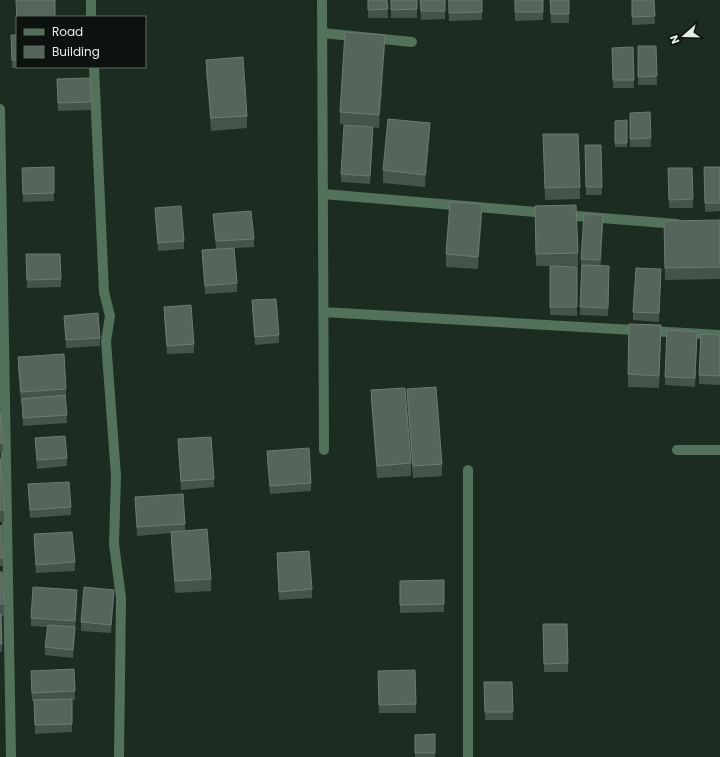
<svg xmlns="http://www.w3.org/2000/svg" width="720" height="757" font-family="Poppins,sans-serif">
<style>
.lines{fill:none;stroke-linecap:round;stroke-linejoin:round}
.street{stroke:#52725b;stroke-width:10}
.wall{fill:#45544a}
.shaded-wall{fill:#2e3d32}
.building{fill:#56655b;stroke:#6c7a70}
</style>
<rect width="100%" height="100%" fill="#1d2c21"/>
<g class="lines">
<!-- street -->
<path class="street" d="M91,0V17
M322,0L324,450
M322,33L412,42
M94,67L104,292L110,316L106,341L116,476L114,544L121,598L119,757
M0,109L11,757
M323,194L548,213
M564,215L677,224
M323,312L720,335
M677,450H720
M468,470V757"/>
</g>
<!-- wall -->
<path class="wall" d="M368,0H387L388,18H368Z
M391,0H417V18H391Z
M420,0H445V19L421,20Z
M448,0H482V20L449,21Z
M515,0H543V20L515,21Z
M550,0H569V23H551Z
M632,0H654L655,24L632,25Z
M11,35H17V67H55V68H12Z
M638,46H656L657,85H638Z
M385,47L379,128L340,124V112Z
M633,47L634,88H613L612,48Z
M206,60L247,116V128L211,131L206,72Z
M90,78L91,110L58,111L57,79Z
M650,112L651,147H630V113Z
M627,120V147H615V121Z
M430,135L425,187L383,183V170Z
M373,136L370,184L341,182V174Z
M585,145L602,187V195H586Z
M543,146L580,187V199L545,200Z
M54,167V201L23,202L22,168Z
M704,167H720V211L705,212Z
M668,168H692L693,208H669Z
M535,206L578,253V266H536Z
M155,208L184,241V249L158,251L155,216Z
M213,214L254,239V247L234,248L237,283V292L205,294L202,258V250L216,249Z
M482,216L478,269L446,267V254Z
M720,220V279L665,280L664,233Z
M603,223L601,265L609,274L608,316L580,315L581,267V259Z
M26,254L61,279V287L27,288Z
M577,267V316L550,315V307Z
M661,278L659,322L633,320V312Z
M252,300L279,335V343L255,345L252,309Z
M164,307L194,344V353L167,354L164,316Z
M64,316L100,338V346L66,348Z
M720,335V385L699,384V375Z
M661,337L659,388L628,387V374Z
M697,340L695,387L665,385V377Z
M18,357L66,389V401L67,423L23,426L22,404H21L18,369Z
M407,389L442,464V476L413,478L407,401Z
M371,390L411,463V476L377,478L371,402Z
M0,412L3,443V452H0Z
M35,438L67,458V466L37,469Z
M178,439L214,479V487L181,490L178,448Z
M267,451L311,483V491L270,494L267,460Z
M0,458L4,510V522H0Z
M28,484L71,507V515L30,518Z
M135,497L185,524V531L211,579V591L175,593L171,544V533L137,536L135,506Z
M0,526L3,558V566H0Z
M34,534L75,562V571L36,573L34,543Z
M277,553L312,589V598L279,600L277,561Z
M0,572L4,604V616H1L2,652H0Z
M444,580V612L400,613V581Z
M77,598L75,636L73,658L45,655V647L47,627L31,626V618Z
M114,598L111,633L81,631V622Z
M543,624L568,663V672H544Z
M74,669L75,700H72V732L35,734L34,701H32L31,679Z
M378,671L416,704V713H379Z
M484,682H512L513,720H485Z
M435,734V757H415V735Z"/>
<!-- shaded-wall -->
<path class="shaded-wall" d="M385,35V47L379,128V115Z
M430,123V135L425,187V175Z
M373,127V136L370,184V176Z
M482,204V216L478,269V257Z
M603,215V223L600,268V260Z
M661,269V278L659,322V313Z
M661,325V337L659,388V376Z
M77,590V598L75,629V621Z
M114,590V598L111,633V625Z
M75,627V636L73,658V650Z"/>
<!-- building -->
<path class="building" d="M16,0H55V17H17V23Z
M368,0H387L388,9L368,10Z
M391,0H417V9L391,10Z
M420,0H445V11H421Z
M449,0H482V12L449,13Z
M515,0H543V12H515Z
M550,0H569V14H551Z
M632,0H654L655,16L632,17Z
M345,32L385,35L379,115L340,112Z
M11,35H17V60H12Z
M638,46H656L657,76L638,77Z
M633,47L634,80H613L612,48Z
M243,57L247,116L211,118L206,60Z
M90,78L91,102L58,103L57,79Z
M650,112L651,138L630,139V113Z
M388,119L430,123L425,175L383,170Z
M627,120V143H615V121Z
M344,125L373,127L370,176L341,174Z
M543,134H578L580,187L545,188Z
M585,145H601L602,187H586Z
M54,167V193L23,194L22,168Z
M704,167H720V203H705Z
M668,168H692L693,199L669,200Z
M450,202L482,204L478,257L446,254Z
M576,205L578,253L536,254L535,206Z
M181,206L184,241L158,243L155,208Z
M251,211L254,239L216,241L213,214Z
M584,214L603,215L600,260L581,259Z
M720,220V267L665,268L664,221Z
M234,248L237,283L205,286L202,250Z
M26,254H60L61,279L27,280Z
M582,265L609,266L608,308L580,307Z
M550,266L577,267V307H550Z
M636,268L661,269L659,313L633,312Z
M276,299L279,335L255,337L252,300Z
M191,305L194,344L167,346L164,307Z
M98,313L100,338L66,340L64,316Z
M629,324L661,325L659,376L628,374Z
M667,330L697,332L695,378L665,377Z
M701,334L720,335V376L699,375Z
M64,354L66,389L21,392L18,357Z
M436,387L442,464L413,466L407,389Z
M405,388L411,463L377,466L371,390Z
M65,395L67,415L23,418L22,399Z
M0,412L3,443H0Z
M65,436L67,458L37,460L35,438Z
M211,437L214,479L181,481L178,439Z
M309,448L311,483L270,486L267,451Z
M0,458L4,510H0Z
M69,482L71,507L30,510L28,484Z
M183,494L185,524L137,527L135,497Z
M1,525L3,558H0V526Z
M207,529L211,579L175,581L171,532Z
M72,532L75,562L36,565L34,534Z
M309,551L312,589L279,592L277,553Z
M0,572H2L4,604H0Z
M444,580V604L400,605V581Z
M33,587L77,590L75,621L31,618Z
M84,587L114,590L111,625L81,622Z
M0,614H1L2,644H0Z
M543,624H567L568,663L544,664Z
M48,625L75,627L73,650L45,647Z
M74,669L75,691L32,693L31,671Z
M415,670L416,704L379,705L378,671Z
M484,682H512L513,712H485Z
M72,699V724L35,725L34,700Z
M435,734V753H415V735Z"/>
<!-- legend -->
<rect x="16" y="16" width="130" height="52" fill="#0c120d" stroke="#626a64"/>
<rect x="24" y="29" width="20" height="6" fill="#52725b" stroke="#626a64"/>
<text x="52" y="36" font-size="12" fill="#e4ede6">Road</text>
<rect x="24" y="46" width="20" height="12" fill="#56655b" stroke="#626a64"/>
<text x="52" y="56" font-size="12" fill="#e4ede6">Building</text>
<!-- north arrow -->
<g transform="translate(684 36) rotate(250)" stroke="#0c120d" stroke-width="3" paint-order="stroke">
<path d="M0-3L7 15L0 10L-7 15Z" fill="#e4ede6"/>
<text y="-6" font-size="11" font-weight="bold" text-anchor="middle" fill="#e4ede6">N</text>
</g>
</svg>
